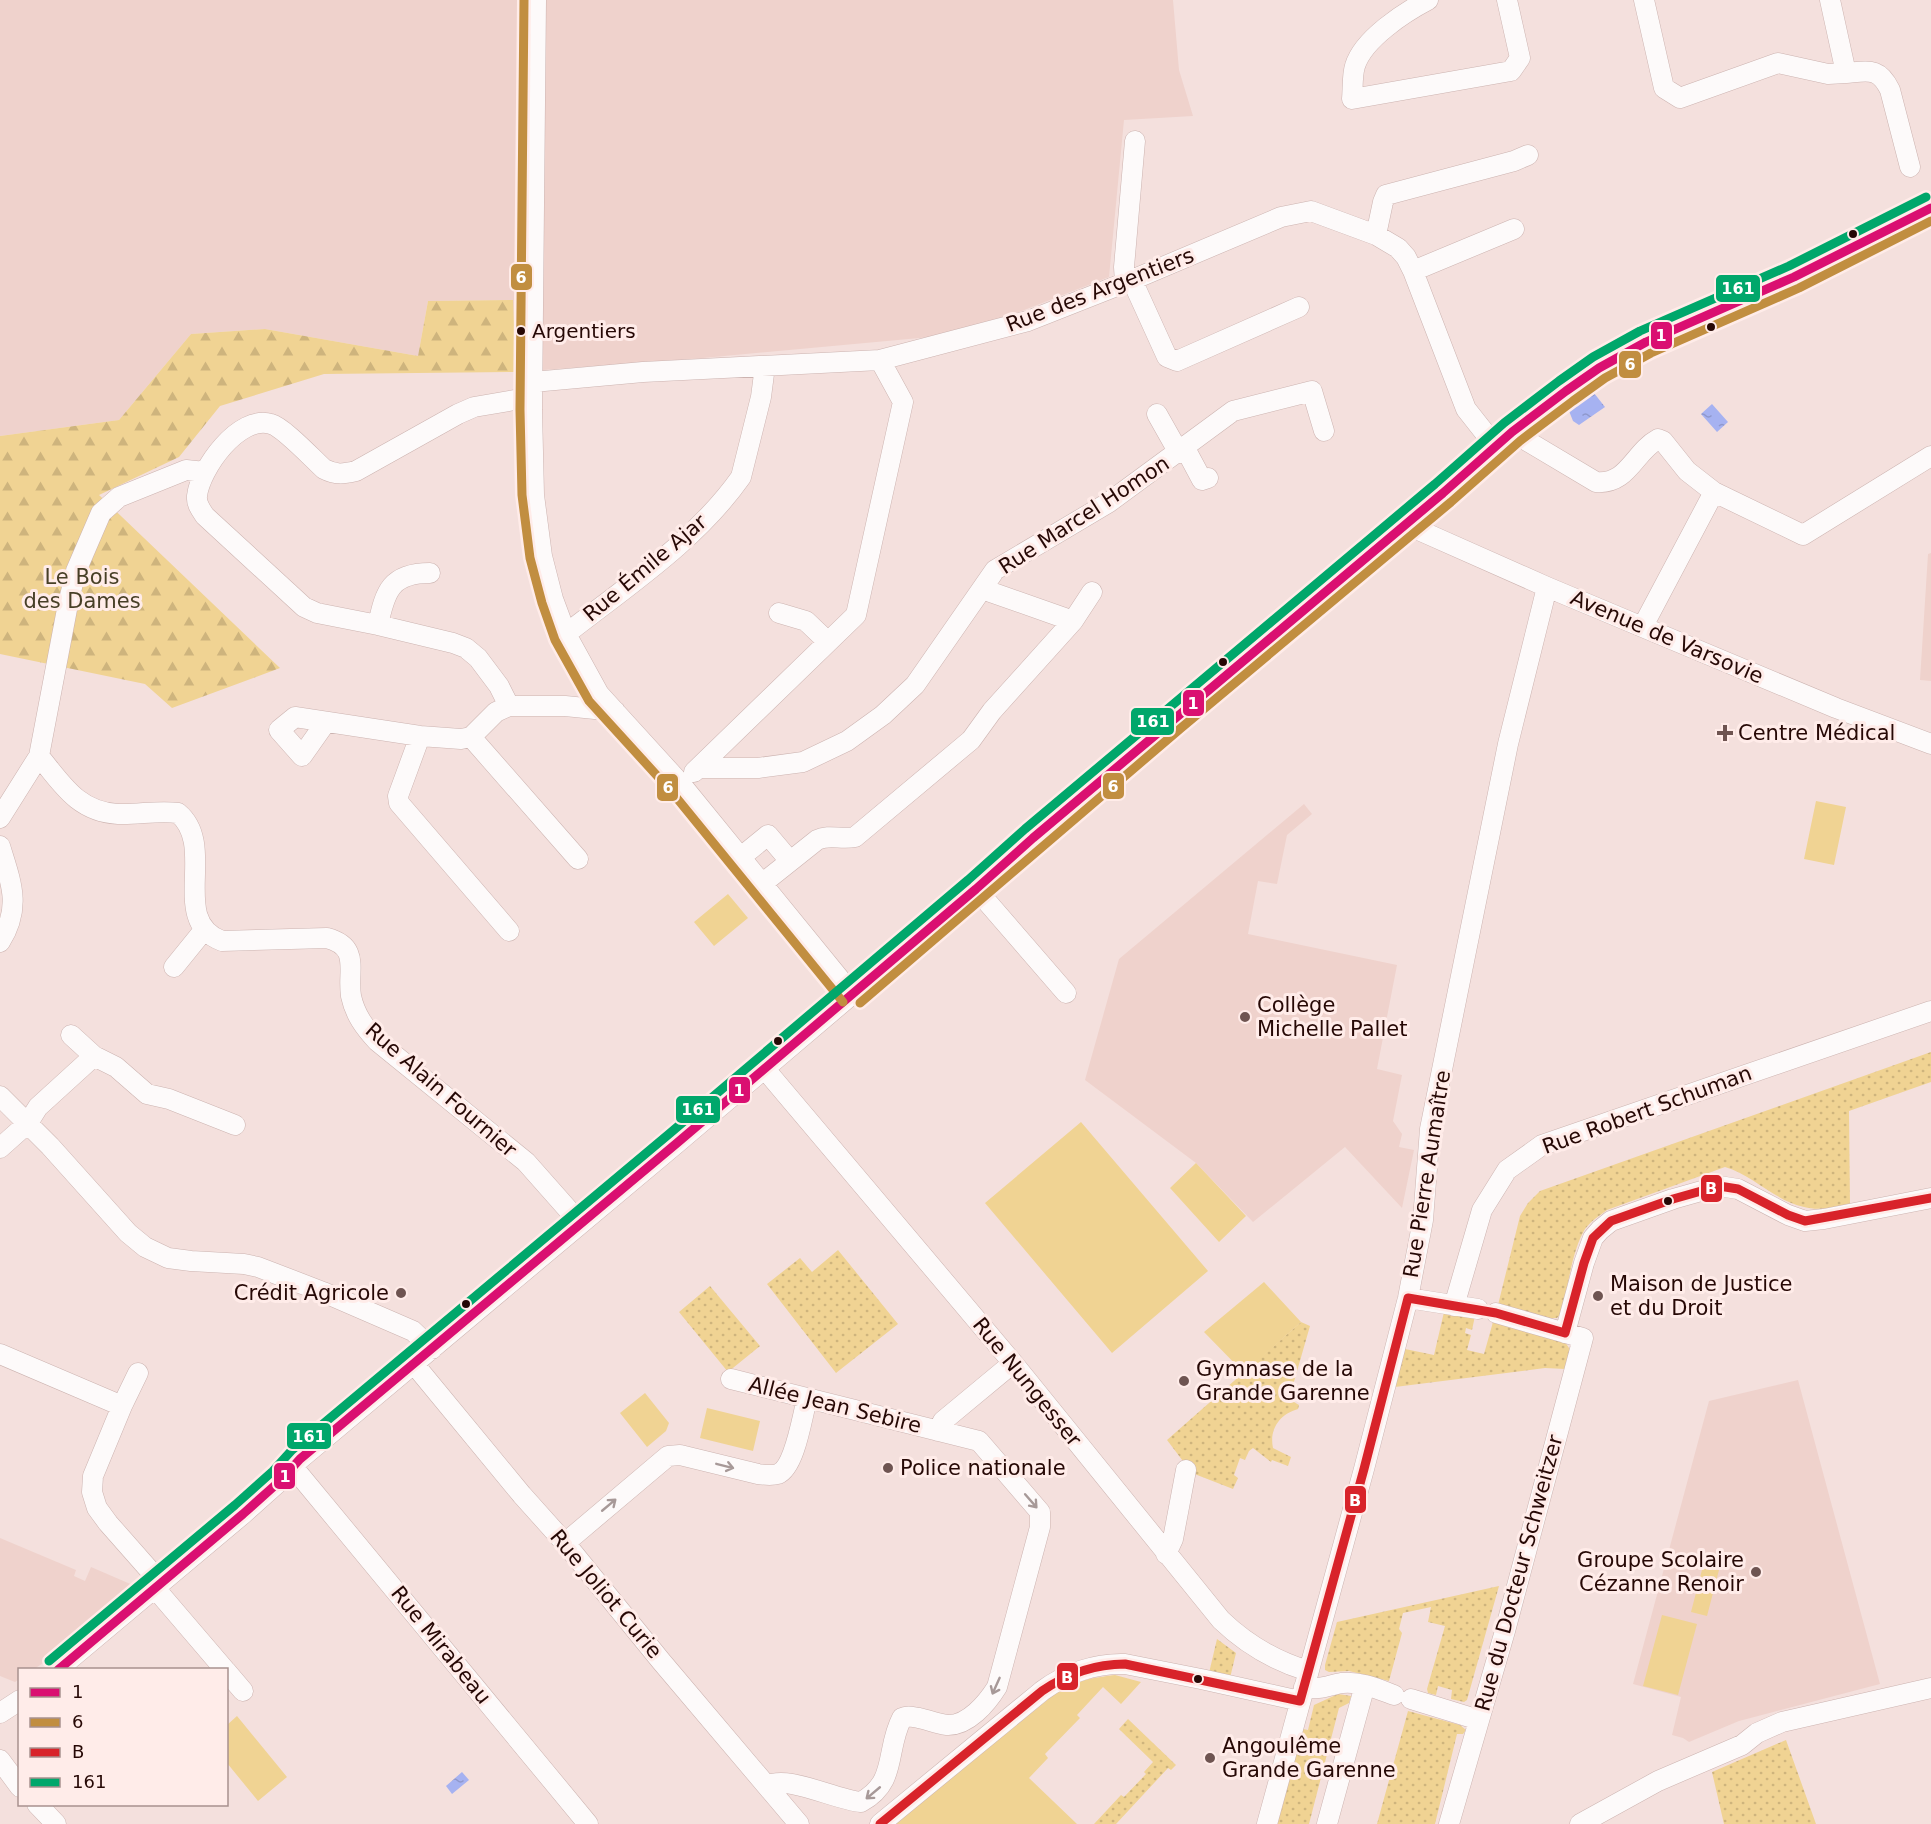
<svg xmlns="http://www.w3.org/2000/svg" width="1931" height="1824" font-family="'DejaVu Sans',sans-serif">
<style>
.built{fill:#efd2cc}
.grass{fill:url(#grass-dots)}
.forest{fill:url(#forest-firs)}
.park{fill:#f0d393}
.water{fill:url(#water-ripples)}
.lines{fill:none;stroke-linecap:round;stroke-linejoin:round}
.minor-casing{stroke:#ccb3b0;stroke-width:21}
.minor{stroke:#fdfafa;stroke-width:20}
.bus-1-casing{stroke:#ffece9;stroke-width:14}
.bus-2-casing{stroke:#ffece9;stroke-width:14}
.bus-3-casing{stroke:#ffece9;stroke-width:14}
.bus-4-casing{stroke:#ffece9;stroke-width:14}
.bus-1{stroke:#da0f71;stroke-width:9}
.bus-2{stroke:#c18e40;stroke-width:9}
.bus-3{stroke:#d8232a;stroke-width:9}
.bus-4{stroke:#00a76b;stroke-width:9}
.oneway{stroke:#a79998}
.bus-dot{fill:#260805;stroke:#ffece9;stroke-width:2}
.poi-dot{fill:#6e5451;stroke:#ffece9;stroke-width:2}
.labels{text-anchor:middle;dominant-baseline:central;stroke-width:6;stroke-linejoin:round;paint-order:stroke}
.bus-label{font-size:20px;fill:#260805;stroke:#ffece9;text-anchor:start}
.street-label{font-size:21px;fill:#260805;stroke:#ffece9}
.park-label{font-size:21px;fill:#473f26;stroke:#ffece9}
.poi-label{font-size:21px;fill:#260805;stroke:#ffece9;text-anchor:start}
.line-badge{stroke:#ffece9;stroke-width:2}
.badge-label{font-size:16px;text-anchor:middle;font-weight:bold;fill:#fff}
</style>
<defs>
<pattern id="grass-dots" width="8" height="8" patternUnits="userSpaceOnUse" patternTransform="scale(1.5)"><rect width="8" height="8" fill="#f0d393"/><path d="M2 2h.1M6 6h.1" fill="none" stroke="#ceb47d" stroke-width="1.8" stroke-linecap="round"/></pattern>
<pattern id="forest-firs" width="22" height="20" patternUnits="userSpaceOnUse" patternTransform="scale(1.5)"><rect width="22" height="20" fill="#f0d393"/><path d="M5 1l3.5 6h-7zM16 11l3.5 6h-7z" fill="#ceb47d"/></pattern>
<pattern id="water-ripples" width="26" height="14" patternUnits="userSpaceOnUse" patternTransform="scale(1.5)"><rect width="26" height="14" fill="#a6b2f1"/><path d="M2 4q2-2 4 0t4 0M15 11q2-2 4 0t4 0" fill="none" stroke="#8f98cd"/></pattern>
</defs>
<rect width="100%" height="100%" fill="#f4e0dd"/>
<!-- built -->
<path class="built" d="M0,0H1173L1179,70L1193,116L1124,120L1109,277L963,334L703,358L516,372L513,300L428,301L418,356L265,329L191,334L119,420L0,436Z
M1931,553V681L1920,680L1928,554Z
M1304,804L1312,814L1287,835L1277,884L1258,881L1248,934L1397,965L1377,1069L1402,1075L1393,1121L1402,1134L1399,1147L1414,1150L1402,1208L1345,1147L1253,1222L1196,1163L1085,1080L1119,959Z
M1798,1380L1880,1684L1739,1721L1689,1742L1683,1738L1672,1735L1681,1697L1633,1684L1709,1401Z
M0,1538L76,1570L74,1576L85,1581L91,1567L135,1586L48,1660L34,1669L20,1670L19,1679L15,1682L0,1676Z"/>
<!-- grass -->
<path class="grass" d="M1931,1052V1082L1849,1111L1850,1206C1835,1207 1818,1211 1804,1207C1775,1201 1753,1175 1725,1167L1607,1210C1599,1216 1591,1221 1585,1229C1572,1250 1568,1287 1562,1312L1557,1318H1549L1498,1305L1520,1216L1528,1203L1540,1191Z
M838,1250L898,1324L836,1373L767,1284L800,1258L812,1272Z
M710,1286L760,1346L728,1372L679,1312Z
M1444,1312L1475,1316L1472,1330L1466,1328L1465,1333L1471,1335L1467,1350L1484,1354L1493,1322L1565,1342L1571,1351L1565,1369L1545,1368L1395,1387L1405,1349L1434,1355Z
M1301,1322L1310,1326L1289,1399L1299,1405L1298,1409C1280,1414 1269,1429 1273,1448L1291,1457L1288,1466L1272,1460L1271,1462L1253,1448L1249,1451L1245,1460L1240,1458L1234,1475L1238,1478L1233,1489L1192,1473L1167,1440Z
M1499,1586L1467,1700L1464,1702L1451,1699L1452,1690L1438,1686L1436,1695L1428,1693L1427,1689L1445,1626L1428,1622L1431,1607L1403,1613L1399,1629L1402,1633L1389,1681L1349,1671L1329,1672L1325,1670V1665L1337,1622Z
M1217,1639L1236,1653L1230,1678L1209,1673Z
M1338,1694L1351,1696L1349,1703L1339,1708L1309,1824H1277L1303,1729L1308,1730L1314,1705Z
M1408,1711L1460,1725L1466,1730L1463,1734H1457L1435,1824H1377Z
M1128,1719L1176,1765L1171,1770L1168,1768L1116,1824H1094L1121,1795L1124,1797L1146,1774L1144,1772L1153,1762L1119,1729Z
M1786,1740L1816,1824H1724L1712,1772Z"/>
<!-- forest -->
<path class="forest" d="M513,300L516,372L324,374L220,406L179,457L99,495L280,668L172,708L145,684L0,654V436L119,420L191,334L265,329L418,356L428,301Z"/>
<!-- park -->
<path class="park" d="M1816,801L1846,807L1834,865L1804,859Z
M728,894L748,918L714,946L694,922Z
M1081,1122L1208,1271L1112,1353L985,1203Z
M1196,1163L1246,1216L1219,1242L1170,1188Z
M1264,1282L1301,1322L1244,1373L1204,1332Z
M645,1393L669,1423L666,1431L647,1447L620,1413Z
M707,1408L760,1421L753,1451L700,1438Z
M1703,1566L1719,1570L1707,1616L1691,1612Z
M1662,1615L1697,1624L1678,1695L1643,1686Z
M1115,1675L1141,1682L1121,1704L1103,1687L1077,1715L1080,1718L1045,1754L1048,1758L1029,1778L1077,1824H895L1057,1692C1077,1680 1092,1678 1115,1675Z
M237,1716L287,1777L258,1801L227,1763V1725Z"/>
<!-- water -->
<path class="water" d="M1594,393L1605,407L1579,425L1573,421L1569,411Z
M1712,404L1728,422L1717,432L1701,414Z
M462,1772L469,1780L452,1794L446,1786Z"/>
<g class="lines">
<!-- minor casing -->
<g class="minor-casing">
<path id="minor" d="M536,0L532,410L534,495L542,556L553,599L566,634L599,694L680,783L852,994
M1428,0C1405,12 1363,39 1355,66C1352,75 1353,89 1352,99L1511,71L1520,58L1507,0
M1644,0L1664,88L1680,98L1778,63L1828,74L1846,73
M1830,0L1846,73C1869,71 1879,67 1890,90L1910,167
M1376,235L1383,202L1386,195L1514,161L1528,155
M1413,271L1514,229
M1132,280L1167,357L1177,361L1299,307
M1125,283L1124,267L1135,141
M533,382L643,372L880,360L1028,321L1132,280L1281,217L1311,211L1376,235L1398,248L1406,257L1413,271L1466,409L1496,447
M1157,414L1179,453L1187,452L1202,480L1208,478
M1512,432L1596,482C1628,485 1634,452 1658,439L1663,441L1687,471L1714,492
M205,472L186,470L119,497L101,513L76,571L68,604L39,756C62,784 78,812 118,814C138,815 158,810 178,813C218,846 168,921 222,941L327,938C361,947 347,971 351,996C355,1015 365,1028 377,1041L526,1162L580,1223
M1405,524L1547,587L1836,708L1931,744
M779,613L806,621L828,642
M1073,621L1092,592
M378,625C385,591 391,573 430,573
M1643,626L1714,492L1803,535L1931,456
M566,634C627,586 696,541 741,477L761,397L765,366
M509,706L499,686L478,658L466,648L453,643L378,625L317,613L304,607L205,516C201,510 196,504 197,496C200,469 239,414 271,424C283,427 313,459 324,469C336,475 343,474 356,471L458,414L474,407L532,397
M326,722L302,756L279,730L295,717L420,736L461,739L471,737L496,712L509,706H565L615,711
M420,736L398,796L399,803L509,931
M471,737L578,859
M699,768H758L803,762L847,741L883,715L915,685L995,570L1108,503L1233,411L1312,391L1324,431
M694,772L856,615L903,402L880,360
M0,818L39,756
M0,846C11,882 22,907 0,942
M741,857L768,835L790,861
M763,883L817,840C829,834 841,840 855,837L971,740L992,711L1073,621L982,589
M976,889L1066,993
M174,967L204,930
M71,1035L94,1056L116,1067L147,1094L169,1099L235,1125
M764,1068L1013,1363L1221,1620C1246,1644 1275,1661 1308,1671
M0,1096L50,1146L128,1233L145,1247L168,1258L191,1261L244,1264L258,1267L323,1292L413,1331L432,1349
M0,1148L28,1123L38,1107L94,1056
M1408,1298L1478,1309
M1454,1306L1482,1210L1507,1170L1542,1145L1931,1011
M1565,1333L1584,1263L1593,1238L1600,1230L1611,1221L1673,1199L1719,1186L1738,1189L1788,1215L1805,1221L1824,1219L1931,1198
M0,1354L122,1406L93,1476L92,1492L97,1508L108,1523L160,1582
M414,1364L522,1495L565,1543L661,1661L799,1824
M731,1379L979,1441L1040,1512V1527L997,1687C987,1703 968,1726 947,1725C938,1724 928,1720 919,1718C912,1717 908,1715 902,1718C885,1750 898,1782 861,1802C835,1800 787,1774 767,1786
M122,1406L138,1373
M938,1431L943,1421L1013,1363
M293,1467L588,1824
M565,1543L668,1456L680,1455L758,1474C765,1475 771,1476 778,1474C795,1467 802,1417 807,1399
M1166,1554L1173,1539L1186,1470
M154,1587L225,1670
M57,1670L243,1514L281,1480L300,1459L677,1143L976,889L1033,838L1443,493L1512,432L1566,391L1599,368L1646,342L1794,277L1931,208
M226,1671L243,1691
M1304,1687C1318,1691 1329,1685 1342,1683C1360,1681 1378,1689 1394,1695
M1411,1699L1479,1720
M0,1713L20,1700
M0,1760L20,1787
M37,1804L56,1824
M880,1824L1042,1691C1066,1673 1096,1663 1125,1664L1201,1679L1300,1701
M1267,1824L1364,1469L1408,1298L1423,1220L1430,1129L1508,744L1547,587
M1327,1824L1365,1685
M1449,1824L1505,1631L1583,1338L1496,1313
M1580,1824L1658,1781L1742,1745L1757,1733L1782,1722L1931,1688"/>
</g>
<!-- minor -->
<use href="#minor" class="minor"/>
<!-- bus-1 casing -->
<g class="bus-1-casing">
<path id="bus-1" d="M58,1670L243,1514L281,1480L300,1459L677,1143L976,889L1033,838L1443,493L1512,432L1566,391L1599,368L1646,342L1794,277L1931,208"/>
</g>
<!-- bus-2 casing -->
<g class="bus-2-casing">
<path id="bus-2" d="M524,0L520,410L522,495L530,558L542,603L555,640L589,701L671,791L843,1002
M860,1003L1181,728L1451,502L1520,441L1573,401L1605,378L1651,353L1799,288L1931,221"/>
</g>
<!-- bus-3 casing -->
<g class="bus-3-casing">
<path id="bus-3" d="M1408,1298L1496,1313L1565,1333
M1565,1333L1584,1263L1593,1238L1611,1221L1673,1199L1719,1186L1738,1189L1788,1215L1805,1221L1931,1198
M1300,1701L1364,1469L1408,1298
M880,1824L1042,1691C1067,1674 1094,1664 1125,1664L1300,1701"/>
</g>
<!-- bus-4 casing -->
<g class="bus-4-casing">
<path id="bus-4" d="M49,1661L235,1505L273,1471L292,1450L669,1134L968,880L1025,829L1435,484L1504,423L1559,381L1593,357L1640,331L1789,266L1926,197"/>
</g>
<!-- bus-1 -->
<use href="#bus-1" class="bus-1"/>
<!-- bus-2 -->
<use href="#bus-2" class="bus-2"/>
<!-- bus-3 -->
<use href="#bus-3" class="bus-3"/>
<!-- bus-4 -->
<use href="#bus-4" class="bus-4"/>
</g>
<!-- one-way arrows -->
<defs><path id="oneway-shaft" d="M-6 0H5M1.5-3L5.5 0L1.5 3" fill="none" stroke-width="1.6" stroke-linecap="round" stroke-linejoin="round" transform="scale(1.5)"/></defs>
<g class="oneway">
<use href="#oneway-shaft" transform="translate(725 1466) rotate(14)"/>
<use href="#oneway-shaft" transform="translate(1031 1501) rotate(49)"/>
<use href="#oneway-shaft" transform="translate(609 1505) rotate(-40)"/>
<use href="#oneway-shaft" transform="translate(996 1686) rotate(114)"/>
<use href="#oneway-shaft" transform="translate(873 1793) rotate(140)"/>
</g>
<!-- markers -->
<g class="bus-dot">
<circle cx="1853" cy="234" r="5"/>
<circle cx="1711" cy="327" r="5"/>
<circle cx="521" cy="331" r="5"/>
<circle cx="1223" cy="662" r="5"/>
<circle cx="778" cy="1041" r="5"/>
<circle cx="1668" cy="1201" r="5"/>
<circle cx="466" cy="1304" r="5"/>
<circle cx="1198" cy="1679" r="5"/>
</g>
<g class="poi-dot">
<path d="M1722 724h6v6h6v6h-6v6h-6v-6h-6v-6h6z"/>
<circle cx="1245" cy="1017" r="6"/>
<circle cx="401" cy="1293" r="6"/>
<circle cx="1598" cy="1296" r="6"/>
<circle cx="1184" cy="1381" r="6"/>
<circle cx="888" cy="1468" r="6"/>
<circle cx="1756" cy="1572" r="6"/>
<circle cx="1210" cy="1758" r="6"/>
</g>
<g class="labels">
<!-- bus labels -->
<g class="bus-label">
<text x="532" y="331">Argentiers</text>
</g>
<!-- street labels -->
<g class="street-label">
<text transform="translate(1100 290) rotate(-21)">Rue des Argentiers</text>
<text transform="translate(1084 515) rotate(-33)">Rue Marcel Homon</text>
<text transform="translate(645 568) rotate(-40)">Rue Émile Ajar</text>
<text transform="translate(1667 637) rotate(23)">Avenue de Varsovie</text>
<text transform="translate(441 1090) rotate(41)">Rue Alain Fournier</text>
<text transform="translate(1647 1110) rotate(-20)">Rue Robert Schuman</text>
<text transform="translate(1427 1174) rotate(-81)">Rue Pierre Aumaître</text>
<text transform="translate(1027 1382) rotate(51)">Rue Nungesser</text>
<text transform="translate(835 1405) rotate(14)">Allée Jean Sebire</text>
<text transform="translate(1519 1573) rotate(-75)">Rue du Docteur Schweitzer</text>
<text transform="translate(606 1594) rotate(50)">Rue Joliot Curie</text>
<text transform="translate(441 1645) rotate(51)">Rue Mirabeau</text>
</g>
<!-- park labels -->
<g class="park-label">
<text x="82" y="577">Le Bois<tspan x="82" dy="24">des Dames</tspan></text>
</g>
<!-- poi labels -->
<g class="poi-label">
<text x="1738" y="733">Centre Médical</text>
<text x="1257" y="1005">Collège<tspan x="1257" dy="24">Michelle Pallet</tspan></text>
<text x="1610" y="1284">Maison de Justice<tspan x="1610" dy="24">et du Droit</tspan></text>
<text x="389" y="1293" text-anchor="end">Crédit Agricole</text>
<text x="1196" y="1369">Gymnase de la<tspan x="1196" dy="24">Grande Garenne</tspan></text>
<text x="900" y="1468">Police nationale</text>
<text x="1744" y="1560" text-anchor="end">Groupe Scolaire<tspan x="1744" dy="24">Cézanne Renoir</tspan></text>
<text x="1222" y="1746">Angoulême<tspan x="1222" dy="24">Grande Garenne</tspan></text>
</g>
</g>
<g class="line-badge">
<rect x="510" y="263" width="23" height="28" rx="6" fill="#c18e40"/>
<rect x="1715" y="274" width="46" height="29" rx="6" fill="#00a76b"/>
<rect x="1650" y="321" width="23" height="29" rx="6" fill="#da0f71"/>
<rect x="1618" y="350" width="24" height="29" rx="6" fill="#c18e40"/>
<rect x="1182" y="689" width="23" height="28" rx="6" fill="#da0f71"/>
<rect x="1130" y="707" width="45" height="29" rx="6" fill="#00a76b"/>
<rect x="1102" y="772" width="23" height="28" rx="6" fill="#c18e40"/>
<rect x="656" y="773" width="23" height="29" rx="6" fill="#c18e40"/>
<rect x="728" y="1076" width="23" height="28" rx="6" fill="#da0f71"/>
<rect x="675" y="1095" width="46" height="29" rx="6" fill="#00a76b"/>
<rect x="1700" y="1174" width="23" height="29" rx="6" fill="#d8232a"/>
<rect x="286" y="1422" width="46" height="28" rx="6" fill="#00a76b"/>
<rect x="273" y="1462" width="23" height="28" rx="6" fill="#da0f71"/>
<rect x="1344" y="1485" width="23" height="29" rx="6" fill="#d8232a"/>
<rect x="1056" y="1662" width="23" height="29" rx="6" fill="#d8232a"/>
</g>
<g class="badge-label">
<text x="521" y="283">6</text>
<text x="1738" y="294">161</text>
<text x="1661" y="341">1</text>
<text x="1630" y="370">6</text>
<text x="1193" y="709">1</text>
<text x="1153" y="727">161</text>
<text x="1113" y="792">6</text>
<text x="668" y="793">6</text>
<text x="739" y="1096">1</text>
<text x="698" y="1115">161</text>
<text x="1711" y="1194">B</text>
<text x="309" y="1442">161</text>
<text x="285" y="1482">1</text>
<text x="1355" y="1506">B</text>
<text x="1067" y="1683">B</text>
</g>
<!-- legend -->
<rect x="18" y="1668" width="210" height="138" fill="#ffece9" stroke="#a8918e" stroke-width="1.5"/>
<rect x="30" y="1688" width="30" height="9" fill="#da0f71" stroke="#a8918e" stroke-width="1.5"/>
<text x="72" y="1698" font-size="18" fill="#260805">1</text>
<rect x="30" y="1718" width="30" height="9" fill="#c18e40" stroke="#a8918e" stroke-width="1.5"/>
<text x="72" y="1728" font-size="18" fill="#260805">6</text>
<rect x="30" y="1748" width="30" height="9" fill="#d8232a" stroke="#a8918e" stroke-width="1.5"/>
<text x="72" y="1758" font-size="18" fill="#260805">B</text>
<rect x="30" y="1778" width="30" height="9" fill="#00a76b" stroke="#a8918e" stroke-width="1.5"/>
<text x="72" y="1788" font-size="18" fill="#260805">161</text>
</svg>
